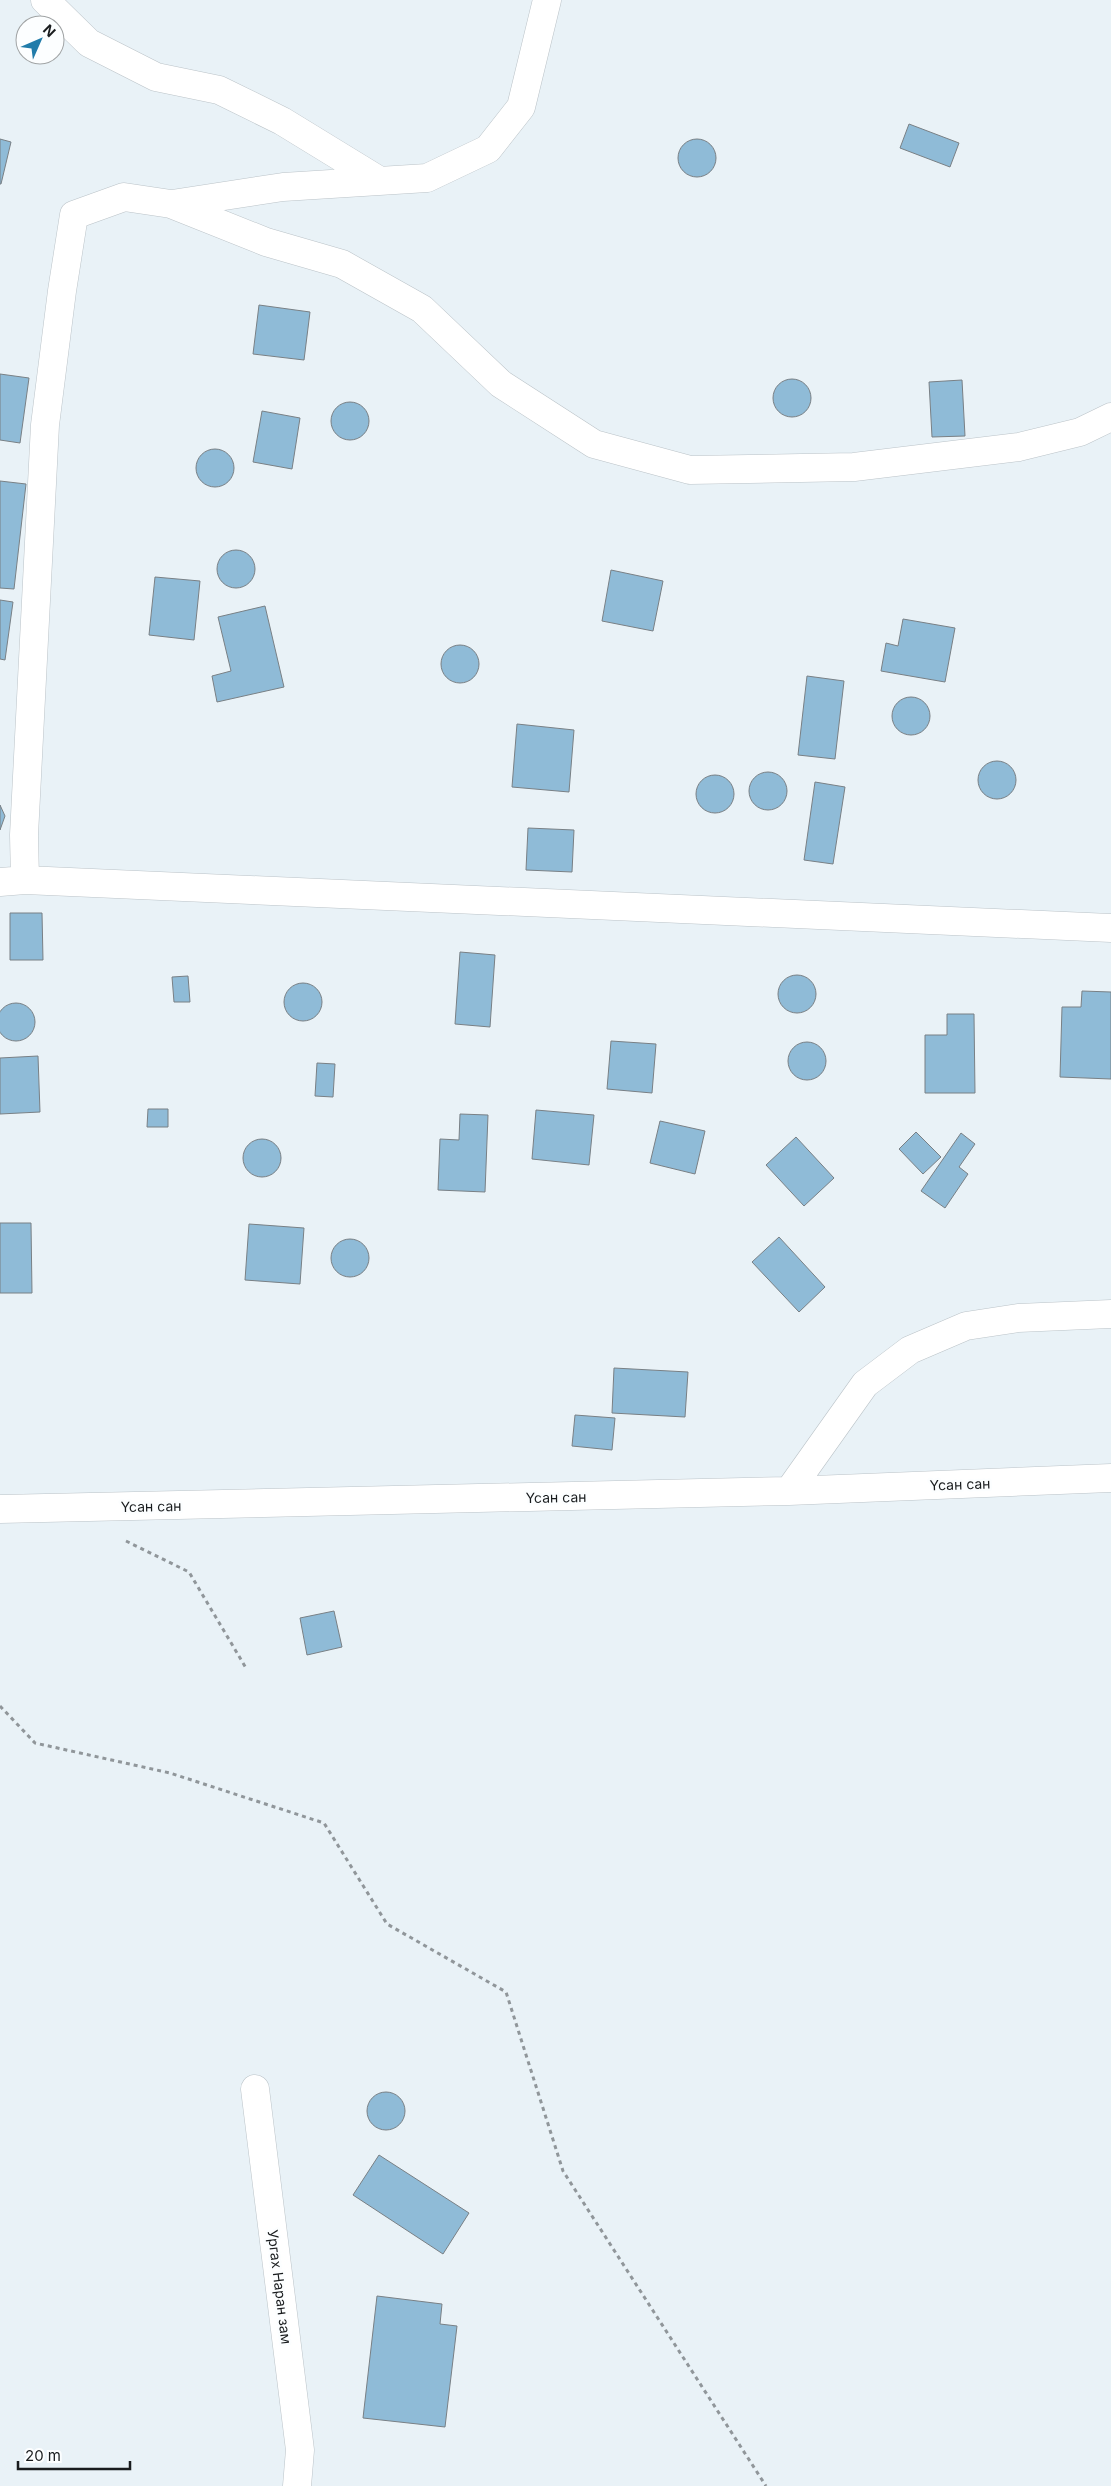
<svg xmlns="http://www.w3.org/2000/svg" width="1111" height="2486" font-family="Inter,sans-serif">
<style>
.building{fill:#8fbbd7;stroke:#798085}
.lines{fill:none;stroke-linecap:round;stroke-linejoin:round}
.minor-casing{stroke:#bbc3c8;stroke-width:29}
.path{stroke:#90969a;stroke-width:3;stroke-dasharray:4 4;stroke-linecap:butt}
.minor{stroke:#fff;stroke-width:28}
.labels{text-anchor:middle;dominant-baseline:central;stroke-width:5;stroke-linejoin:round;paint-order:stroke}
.street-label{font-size:14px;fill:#191c1e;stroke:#fcfeff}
</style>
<rect width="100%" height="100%" fill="#e9f2f7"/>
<!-- building -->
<path class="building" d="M909,124L959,143L950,167L900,148Z
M678 158a19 19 0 1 1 38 0a19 19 0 1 1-38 0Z
M0,139L11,142L1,184H0Z
M259,305L310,312L304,360L253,354Z
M0,374L29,378L20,443L0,440Z
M773 398a19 19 0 1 1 38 0a19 19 0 1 1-38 0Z
M962,380L965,436L932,437L929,382Z
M331 421a19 19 0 1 1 38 0a19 19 0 1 1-38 0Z
M262,411L300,418L292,469L253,462Z
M196 468a19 19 0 1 1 38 0a19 19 0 1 1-38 0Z
M0,481L26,484L14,589L0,588Z
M217 569a19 19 0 1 1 38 0a19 19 0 1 1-38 0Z
M611,570L663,581L653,631L602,621Z
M155,577L200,581L194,640L149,635Z
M0,600L13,602L5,660L0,659Z
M265,606L284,687L217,702L212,676L231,671L218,617Z
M903,619L955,628L945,682L881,671L886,643L898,646Z
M441 664a19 19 0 1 1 38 0a19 19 0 1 1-38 0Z
M807,676L844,681L835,759L798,755Z
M892 716a19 19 0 1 1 38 0a19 19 0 1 1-38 0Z
M517,724L574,730L569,792L512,787Z
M978 780a19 19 0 1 1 38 0a19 19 0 1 1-38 0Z
M749 791a19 19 0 1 1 38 0a19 19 0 1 1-38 0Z
M696 794a19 19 0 1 1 38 0a19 19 0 1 1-38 0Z
M815,782L845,787L833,864L804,860Z
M0,805L5,816L0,830Z
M528,828L574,830L572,872L526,870Z
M10,913H42L43,960H10Z
M460,952L495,955L490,1027L455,1024Z
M778 994a19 19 0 1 1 38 0a19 19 0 1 1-38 0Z
M188,976L190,1002H174L172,977Z
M284 1002a19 19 0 1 1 38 0a19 19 0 1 1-38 0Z
M1082,991L1111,992V1079L1060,1077L1062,1007H1081Z
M-3 1022a19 19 0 1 1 38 0a19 19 0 1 1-38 0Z
M947,1014H974L975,1093H925V1035H947Z
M611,1041L656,1044L652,1093L607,1089Z
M788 1061a19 19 0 1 1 38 0a19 19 0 1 1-38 0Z
M38,1056L40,1112L0,1114V1058Z
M317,1063L335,1064L333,1097L315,1096Z
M148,1109H168V1127H147Z
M536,1110L594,1115L589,1165L532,1159Z
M460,1114L488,1115L485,1192L438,1190L440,1139L459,1140Z
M660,1121L705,1131L695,1174L650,1163Z
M916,1132L941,1157L923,1174L899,1149Z
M961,1133L975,1144L959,1167L968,1174L945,1208L921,1191Z
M796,1137L834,1178L804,1206L766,1165Z
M243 1158a19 19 0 1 1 38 0a19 19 0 1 1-38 0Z
M0,1223H31L32,1293H0Z
M249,1224L304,1228L300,1284L245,1280Z
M779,1237L825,1287L799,1312L752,1262Z
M331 1258a19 19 0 1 1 38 0a19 19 0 1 1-38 0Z
M614,1368L688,1372L685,1417L612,1413Z
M575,1415L615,1418L612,1450L572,1446Z
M334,1611L342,1647L307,1655L300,1618Z
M367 2111a19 19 0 1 1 38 0a19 19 0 1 1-38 0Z
M379,2155L469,2213L443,2254L353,2195Z
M377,2296L442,2304L440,2324L457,2326L445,2427L363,2418Z"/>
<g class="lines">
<!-- minor casing -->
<g class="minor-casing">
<path id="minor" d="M45,0L89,43L156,77L219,90L282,121L380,181
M172,204L283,187L427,178L488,149L521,107L547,0
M25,880L24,835L45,425L62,291L74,215L124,197L171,204L266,242L342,264L422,309L501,384L594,444L690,470L854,467L1019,447L1080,432L1111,417
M0,882L25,880L1111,928
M789,1491L865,1384L910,1350L966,1326L1018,1318L1111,1314
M0,1509L789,1491L1111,1478
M255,2089L300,2450L297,2486"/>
</g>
<!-- path -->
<path class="path" d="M126,1541L189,1572L246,1668
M0,1706L35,1743L170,1773L324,1823L387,1924L506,1992L563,2171L766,2486"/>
<!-- minor -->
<use href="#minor" class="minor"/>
</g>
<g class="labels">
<!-- street labels -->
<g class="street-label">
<text transform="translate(960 1484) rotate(-2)">Үсан сан</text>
<text transform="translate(556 1497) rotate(-1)">Үсан сан</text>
<text transform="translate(151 1506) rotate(-1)">Үсан сан</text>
<text transform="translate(280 2287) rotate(83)">Ургах Наран зам</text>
</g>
</g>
<!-- north arrow -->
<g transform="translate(40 40) rotate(45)"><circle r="24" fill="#fcfeff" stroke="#a1a4a5"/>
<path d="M0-4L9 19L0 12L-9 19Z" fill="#217caa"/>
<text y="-8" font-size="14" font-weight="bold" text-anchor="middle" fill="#191c1e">N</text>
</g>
<!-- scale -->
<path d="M18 2461v8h112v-8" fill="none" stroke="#191c1e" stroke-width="2.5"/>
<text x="25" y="2461" font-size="15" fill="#191c1e" stroke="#fcfeff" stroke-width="4" paint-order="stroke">20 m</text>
</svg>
